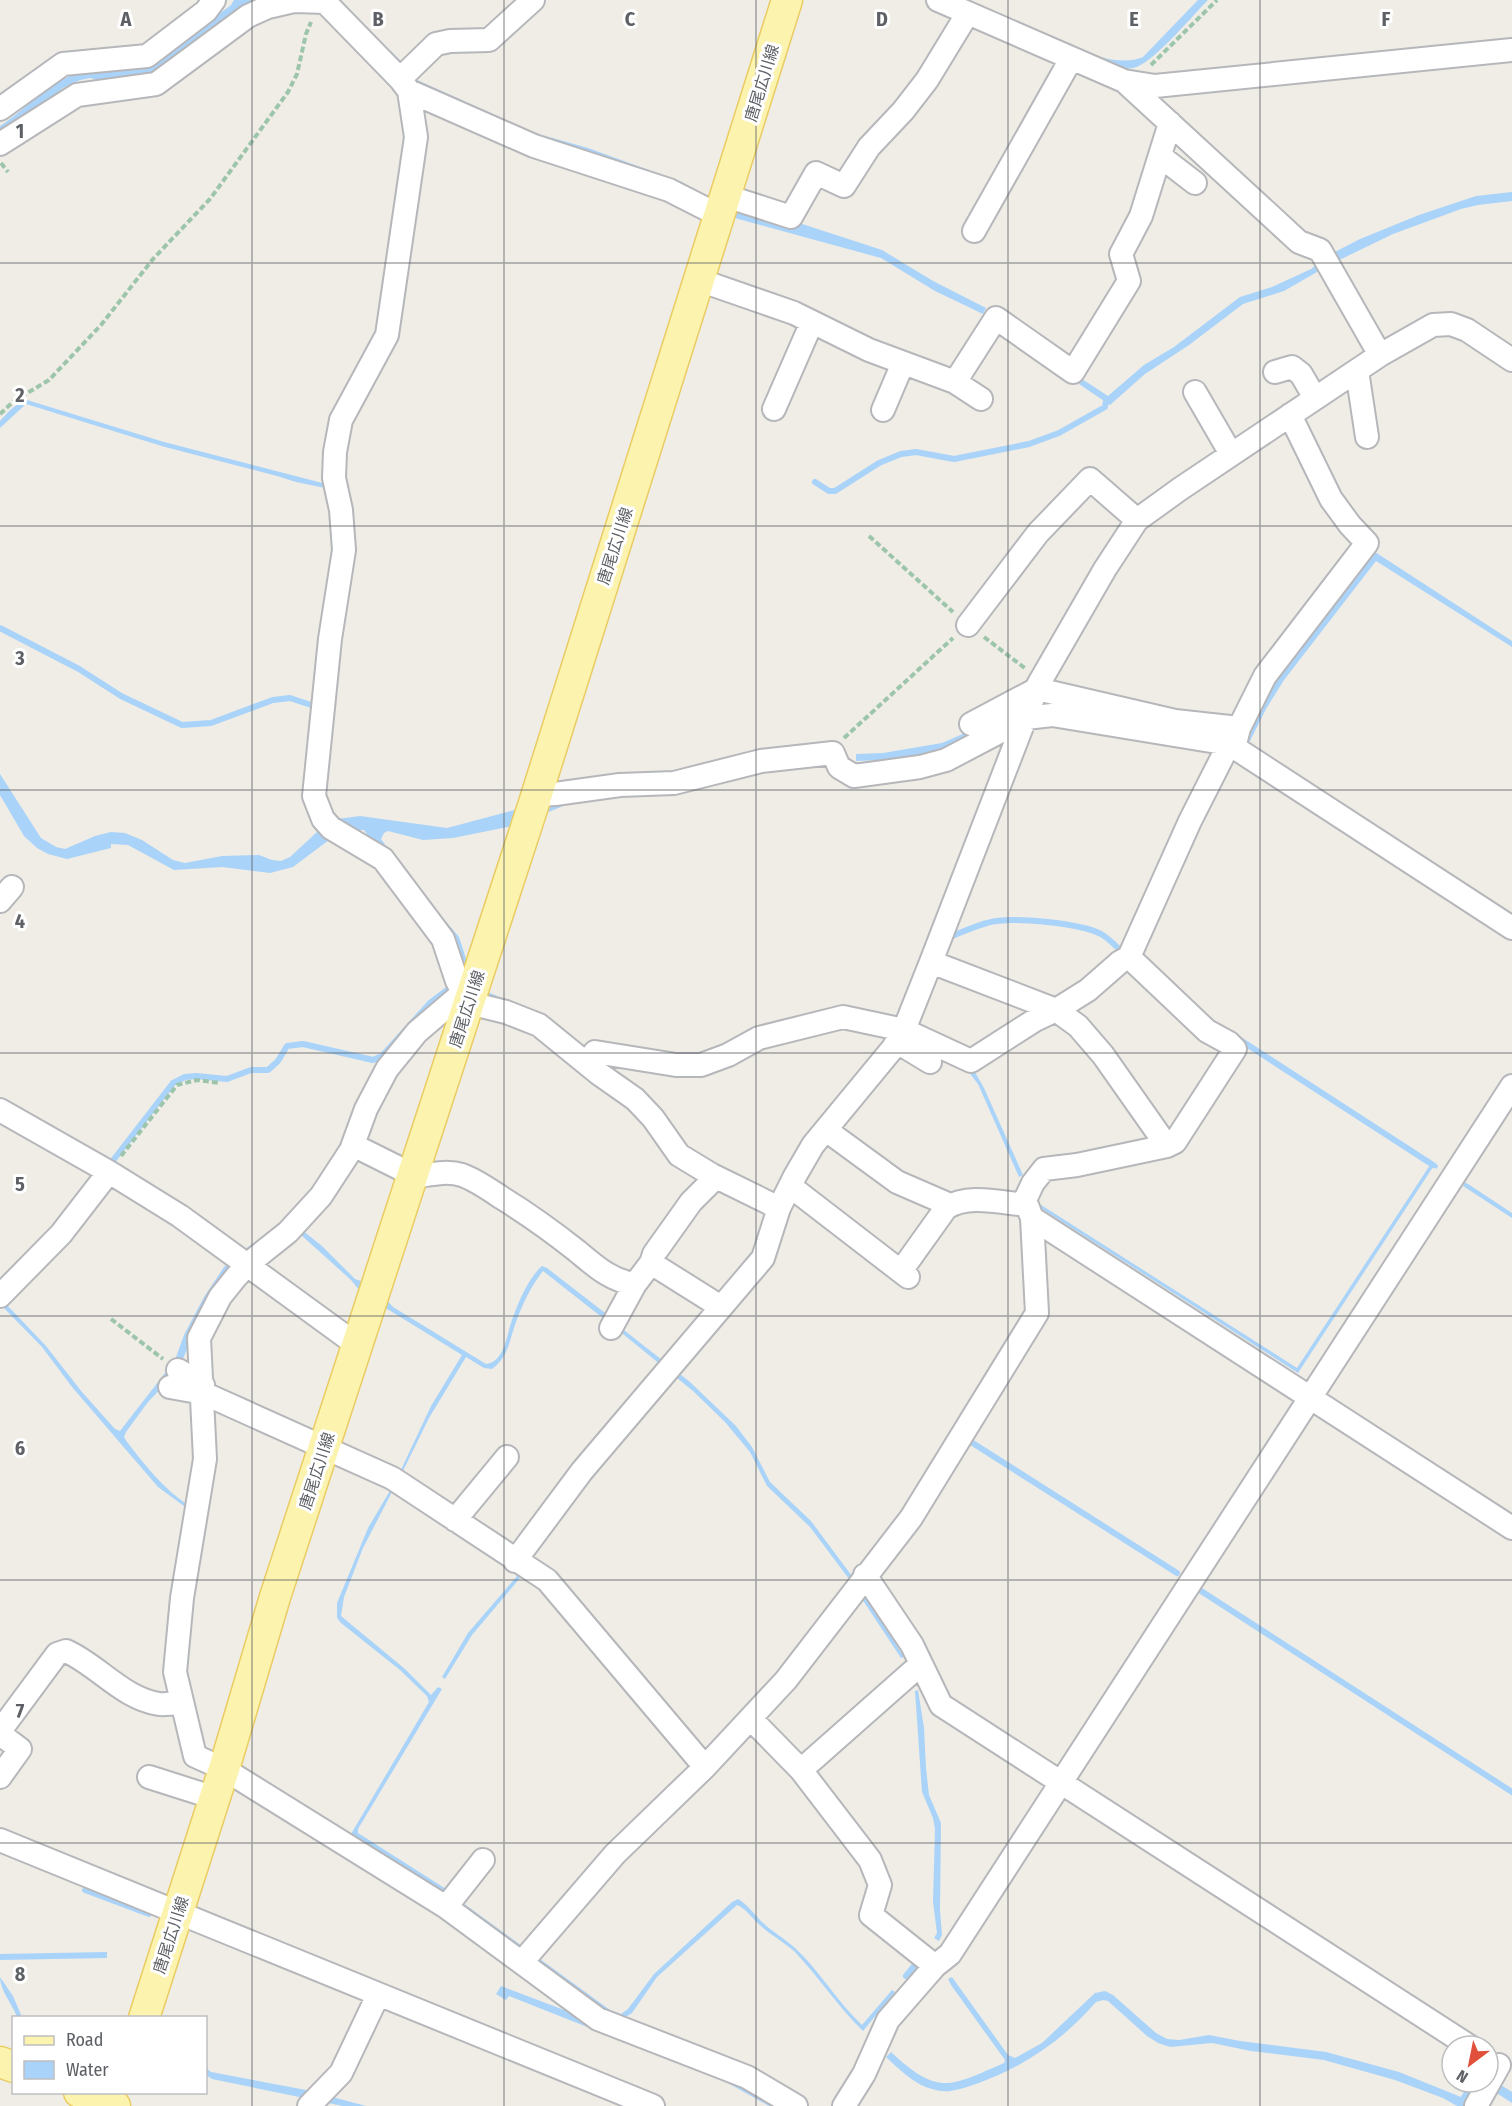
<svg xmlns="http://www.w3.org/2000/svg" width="1512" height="2106" font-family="'Fira Sans Condensed','Noto Sans JP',sans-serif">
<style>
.water{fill:#aad3fa}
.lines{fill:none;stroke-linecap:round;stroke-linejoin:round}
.stream{stroke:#aad3fa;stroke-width:6}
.minor-casing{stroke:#b6b7bb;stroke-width:26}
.major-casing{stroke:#eacc63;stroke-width:33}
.path{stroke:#9dc5ab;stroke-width:4;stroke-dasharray:6 3;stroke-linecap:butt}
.minor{stroke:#fff;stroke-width:22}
.major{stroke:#fbf3ae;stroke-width:30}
.grid{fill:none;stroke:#5d6065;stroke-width:1.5;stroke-opacity:0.55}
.labels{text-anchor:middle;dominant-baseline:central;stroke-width:6;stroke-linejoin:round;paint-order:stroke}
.street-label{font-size:16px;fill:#5d6065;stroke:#fff}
.grid-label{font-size:20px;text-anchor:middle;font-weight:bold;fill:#5d6065;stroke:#fff;stroke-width:6;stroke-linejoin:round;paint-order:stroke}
</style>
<rect width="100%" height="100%" fill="#efede5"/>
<!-- water -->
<path class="water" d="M234,0H261L160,74L108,84L91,78L80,80L63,88L0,136V126C28,108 53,77 86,71C106,68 127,73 147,68L231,5Z
M1198,0H1208C1193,15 1152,65 1133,68C1117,71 1095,59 1080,55L1081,50C1099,58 1125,65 1143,57Z
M343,5L401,61L417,80L535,133L588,148L682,182L711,199L793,221L882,250L933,281L986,308L983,314L935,291L881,258L731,217L534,139L412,85Z
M1512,192V201L1478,205L1461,209L1393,234L1331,264L1284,291L1243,304L1189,345L1145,374L1110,405L1079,384L1082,379L1108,396L1144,365L1174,347L1240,297L1272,287L1311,269L1329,255L1360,239L1419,215L1476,196Z
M27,400L164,442L330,485V489L296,482L277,476L165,447L26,404L0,428V421C7,413 17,402 27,400Z
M1375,552L1512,641V647L1376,561L1284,680L1266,709L1249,743L1245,740L1277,678Z
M1022,708L938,752L883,760L856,761V754L883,753L942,743Z
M825,760V766L755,774L681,793L610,797L566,805L513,826L453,838L423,840L388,831L384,833L381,839L412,881L459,937L473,980L483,990L530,1010L601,1060L692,1070L729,1060L759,1044L839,1023L846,1022L886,1031L950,1055L972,1067L984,1088L1023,1175L1019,1177L978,1084C973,1078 970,1072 963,1067C940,1051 867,1026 840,1028L761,1048L722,1068L701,1074H678L602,1065L532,1017L484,1001L476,995L461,978L456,953L446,934L387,858L376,847L364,830H345L337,834L293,867L270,873L222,867L174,870L128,845L111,844V848L67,859L48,854L37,848L24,836L0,795V774L41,838L56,847L65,849L95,836L111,832L125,833L142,840L173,860L185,863L222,856L259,855L272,860L281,861L290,857L330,820L360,816L447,828L545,802L606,792L679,787L751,769Z
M1432,1162L1438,1165L1437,1169L1433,1167L1298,1373L1036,1205L1038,1203L1297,1368Z
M1465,1182L1512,1213V1218L1463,1186Z
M283,1222L190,1342L180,1366L172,1377L148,1402L126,1432L124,1437L127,1442C146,1466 164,1490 190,1506L188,1509L158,1487L72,1387L42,1347L2,1306L5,1303L46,1346L82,1392L115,1429L120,1431L175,1360L184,1335L204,1297L224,1267L241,1252Z
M302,1230L322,1246L355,1279L364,1282L385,1298L393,1307L486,1364C506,1362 507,1331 513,1317C519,1301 529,1277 542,1266L547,1268L609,1316L607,1319L599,1315L543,1271C531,1286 522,1305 516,1322C509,1341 509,1356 492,1369L484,1368L466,1357L429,1418L401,1475L399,1474L431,1406L462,1355L389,1310L368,1301L351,1280L300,1234Z
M620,1327L690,1382L736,1426L752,1447L770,1482L811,1521L852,1576L849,1579L810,1527L767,1486L750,1452L725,1422L693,1391L618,1330Z
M391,1489L393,1490L363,1548L344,1597L341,1616L405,1669L431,1695L438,1687L442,1689L358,1829V1833L446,1889L444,1893L351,1834L429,1702L427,1696L400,1670L341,1623L337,1618V1603L368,1528Z
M518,1575L520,1578L472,1635L445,1679L442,1677L468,1633Z
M866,1597L904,1657L901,1658L862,1599Z
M918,1690L924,1728L926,1768L929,1795L941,1823L940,1910L942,1935L939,1941L934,1938L937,1933L933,1902L935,1829L933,1818L922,1792L915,1691Z
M738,1899C748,1905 753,1913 761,1921C771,1931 784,1938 795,1948C820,1971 837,2002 862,2025L892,1990L895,1992L863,2031C838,2007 819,1977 794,1951C784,1942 771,1935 761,1926C752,1919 747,1909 737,1905L657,1977L632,2013L627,2016L617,2019L460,1907L463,1903L610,2010L621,2014L628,2009L654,1974L732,1902Z
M107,1952V1958L0,1960V1954Z
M0,1977L13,1996L22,2017H17C12,2004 0,1990 0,1977Z
M952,1977L1008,2055L1015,2058L1042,2043L1095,1993L1105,1991L1113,1995L1156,2033L1167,2039L1179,2040L1209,2035L1240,2041L1326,2052L1399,2072L1461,2097L1469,2082H1488V2077L1512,2092V2103L1481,2083H1477L1465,2106H1457L1443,2098L1395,2080L1324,2060L1251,2051L1212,2043L1170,2047L1158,2043L1147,2036L1108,2001L1103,2000L1096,2002C1063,2040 1024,2067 976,2084C963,2088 949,2094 936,2090C916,2086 901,2071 886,2057L891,2052C938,2096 949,2087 1004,2063L1005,2060L951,1985L948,1979Z
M501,1986L580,2016L785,2106H769L726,2082L509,1996L506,2000L496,1994Z
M206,2068L211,2072L306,2090L366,2106H343L212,2079L206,2075Z"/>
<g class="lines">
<!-- stream -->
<path class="stream" d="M815,482L829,491H835L879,463L901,454L916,452L954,459L1029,444L1059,433L1105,407L1106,401
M0,628L79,669L121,696L182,725L211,723L273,700L290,698L314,706
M952,936C963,932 975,926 987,923C1010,916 1080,923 1101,934C1108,938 1113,943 1119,949
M1237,1038L1433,1165
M111,1163L173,1083L185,1077L196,1076L227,1079L251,1070H268L278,1061L287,1046L303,1044L373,1060L382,1056L430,1003L450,988
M971,1442L1177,1573
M1198,1589L1512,1792
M85,1890L149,1914
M906,1976L915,1965"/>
<!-- minor casing -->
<g class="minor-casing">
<path id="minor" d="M938,0L1124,81L1155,86L1512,50
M400,79L436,44L450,41L489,40L533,0
M1124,81L1299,242L1320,250L1380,355
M409,91L534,146L669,190L720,216
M0,109L63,64L147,56L206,11L214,0
M0,144L77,95L156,84L248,16L268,7L294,1L325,2L400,79L409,91L416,137L387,335L341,420L335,452L334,478L341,510L344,550L330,639L314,796L323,819L331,828L383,859L443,939L457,981L469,1003L506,1012L539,1025L598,1073L635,1099L653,1118L679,1155L712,1175L779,1208
M1160,156L1195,183
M726,196L791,217L816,173L844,186L869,147L903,111L927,80L963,21
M974,231L1071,59
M699,280L794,313L869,350L955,382L981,399
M1357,371L1367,437
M1275,372L1292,367L1301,374L1315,398
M955,382L996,318L1073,372L1129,281L1121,254L1141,216L1170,123
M1195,392L1231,454
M774,409L812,322
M883,410L903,363
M968,625L1038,533L1090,479L1137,520
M971,724L1037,689L1175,721L1239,728
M1234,748L1239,728L1265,676L1367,543L1350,525L1331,499L1290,415
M537,795L555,794L620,785L674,783L761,761L833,753L839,767L854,776L920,767L946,760L1026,718L1052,715L1229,744L1512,928
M0,901L12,887
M464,992L417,1032L387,1069L366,1109L351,1150L321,1196L288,1232L248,1264L236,1277L220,1297L199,1338L205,1459L182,1598L175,1672L195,1756L224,1769L446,1907L598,2019L747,2077L796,2106
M897,1042L930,1062
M586,1063L595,1052L676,1065H701L728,1055L759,1038L843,1017L904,1030L971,1061L1035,1020L1056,1010L1088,990L1120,962L1129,957
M0,1110L109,1172L180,1216L357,1345
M826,1130L897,1182L950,1205
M353,1145L413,1175
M1167,1146L1175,1142L1235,1049L1229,1043L1207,1031L1129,957L1190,821L1229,744
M412,1177C429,1175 446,1170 462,1175C476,1180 490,1190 502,1198C528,1214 553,1232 577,1251C595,1266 611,1281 635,1284L651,1263L721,1307
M790,1186L908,1277
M1032,1218L1512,1528
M651,1263L654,1254L691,1202L716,1177
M901,1271L946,1208C968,1193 1002,1203 1027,1205
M0,1296L61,1234L109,1172
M611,1328L635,1284
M178,1370L203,1385
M170,1387L203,1393L392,1478L547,1580L705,1767
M455,1520L507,1457
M515,1561L582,1471L763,1258L779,1208L795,1176L813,1145L893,1048L904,1030L931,962L1038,685L1105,569L1137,520L1180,489L1380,355L1433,325L1451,324L1467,330L1512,360
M865,1575L912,1645L941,1705L1469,2046
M751,1719L801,1770L870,1860L880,1885L871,1915L935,1966
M0,1731L57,1654L66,1651C98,1665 122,1698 159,1704C166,1705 175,1703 182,1702
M0,1734L20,1749L0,1777
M801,1770L921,1664
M149,1777L215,1798
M0,1840L653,2106
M446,1907L483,1860
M522,1962L615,1854L705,1767L786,1680L911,1518L1037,1313L1032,1218L1025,1200L1033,1183L1044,1169L1077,1165L1167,1146L1103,1055L1078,1026L1056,1010L931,962
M309,2106L341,2073L378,1995
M844,2106L864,2074L888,2020L935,1966L950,1954L1512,1086
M1476,2106L1499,2065"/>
</g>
<!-- major casing -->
<g class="major-casing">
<path id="major" d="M144,2018L224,1769L275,1597L534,803L787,0
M0,2062L14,2067
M79,2092L115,2106"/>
</g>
<!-- path -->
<path class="path" d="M1151,65L1217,0
M1,163L8,172
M0,414L14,401L49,380L101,325L153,259L210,199L288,92L297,74L306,34L311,22
M869,536L953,612
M984,637L1026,669
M844,738L953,638
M121,1156L177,1085L197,1080L220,1083
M111,1319L163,1359"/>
<!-- minor -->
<use href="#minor" class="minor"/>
<!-- major -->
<use href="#major" class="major"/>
</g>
<!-- grid -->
<path class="grid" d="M252,0V2106M504,0V2106M756,0V2106M1008,0V2106M1260,0V2106M0,263H1512M0,526H1512M0,790H1512M0,1053H1512M0,1316H1512M0,1580H1512M0,1843H1512"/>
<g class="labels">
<!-- street labels -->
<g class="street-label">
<text transform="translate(762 83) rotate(-73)">唐尾広川線</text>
<text transform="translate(615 546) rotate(-72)">唐尾広川線</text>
<text transform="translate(467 1009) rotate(-72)">唐尾広川線</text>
<text transform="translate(317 1471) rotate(-72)">唐尾広川線</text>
<text transform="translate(171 1935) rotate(-72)">唐尾広川線</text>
</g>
</g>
<g class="grid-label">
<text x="126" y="26">A</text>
<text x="378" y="26">B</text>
<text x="630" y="26">C</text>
<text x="882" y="26">D</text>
<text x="1134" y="26">E</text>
<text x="1386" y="26">F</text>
<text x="20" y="138">1</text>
<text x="20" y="402">2</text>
<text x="20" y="665">3</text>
<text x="20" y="928">4</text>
<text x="20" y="1191">5</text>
<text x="20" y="1455">6</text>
<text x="20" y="1718">7</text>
<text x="20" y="1981">8</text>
</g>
<!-- legend -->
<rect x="12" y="2016" width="195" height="78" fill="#ffffff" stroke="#bebfc1" stroke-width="1.5"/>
<rect x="24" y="2036" width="30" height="9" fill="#fbf3ae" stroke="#bebfc1" stroke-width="1.5"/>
<text x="66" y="2046" font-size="18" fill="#5d6065">Road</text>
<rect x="24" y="2061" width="30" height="18" fill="#aad3fa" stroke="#bebfc1" stroke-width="1.5"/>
<text x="66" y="2076" font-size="18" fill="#5d6065">Water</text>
<!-- north arrow -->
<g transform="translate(1470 2064) rotate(212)"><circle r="28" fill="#ffffff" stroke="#bebfc1" stroke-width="1.5"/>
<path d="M0-4.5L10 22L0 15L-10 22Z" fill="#e0503a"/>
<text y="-9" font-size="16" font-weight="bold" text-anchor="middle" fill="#5d6065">N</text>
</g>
</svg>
